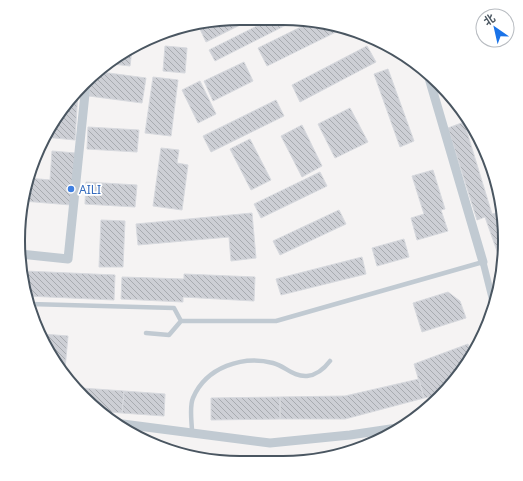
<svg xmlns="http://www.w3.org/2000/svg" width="523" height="481" font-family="'Noto Sans','Noto Sans SC',sans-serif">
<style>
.building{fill:url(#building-back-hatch);stroke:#d7d9de}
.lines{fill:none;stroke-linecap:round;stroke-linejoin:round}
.service{stroke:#c1cad2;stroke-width:4.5}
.pedestrian{stroke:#c1cad2;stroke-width:7}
.minor{stroke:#c1cad2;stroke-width:9}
.shop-dot{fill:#3f7fe0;stroke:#fff;stroke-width:1.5}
.labels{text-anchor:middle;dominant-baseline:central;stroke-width:3.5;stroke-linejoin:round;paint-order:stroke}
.shop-label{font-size:12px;fill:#366cbe;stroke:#fff;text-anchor:start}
.rim{fill:none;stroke:#4a5661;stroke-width:2}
</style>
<defs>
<pattern id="building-back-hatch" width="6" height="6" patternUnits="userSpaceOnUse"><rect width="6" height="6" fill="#cdcfd5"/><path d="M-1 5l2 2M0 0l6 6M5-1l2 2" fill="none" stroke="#a8abb0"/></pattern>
</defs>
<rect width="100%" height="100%" fill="#f5f3f3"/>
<!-- building -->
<path class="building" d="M208,22H246L206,42L199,27Z
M265,22H292L215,61L209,50Z
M311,22H326L342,29L267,66L258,48Z
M165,46L187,48L185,73L163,71Z
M367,46L376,62L300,102L292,85Z
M132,49L130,66L112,64Z
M244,62L253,81L213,101L204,81Z
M388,69L414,141L400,147L374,74Z
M101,72L146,78L142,103L89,96L91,80Z
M153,77L178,80L171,136L145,133Z
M200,81L216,114L198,123L182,90Z
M77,91H78L75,140L44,137L48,129Z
M276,100L284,116L211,152L203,136Z
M350,108L368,142L335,158L318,124Z
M464,122L492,214L501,212V253L498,254L485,217L477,220L448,128Z
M302,125L322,166L302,177L281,136Z
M88,127L139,130L137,152L87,149Z
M250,139L271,180L251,190L230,149Z
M161,148L179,150L177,163L188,165L182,210L153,206Z
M52,151L75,153L71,205L23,201L28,178L50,180Z
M433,170L445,209L441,210L448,231L417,240L411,218L424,214L412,176Z
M320,172L327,186L261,218L254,204Z
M86,182L137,185L135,207L85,204Z
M339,210L346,224L280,255L273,241Z
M252,213L256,258L231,261L229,237L138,245L136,224Z
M101,220L125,221L123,267H99Z
M404,239L409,257L377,266L372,248Z
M362,257L366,274L281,295L276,279Z
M25,271L115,275L114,300L27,296L24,288Z
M184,274L255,277L254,301L183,297V302L121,299L122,277L184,279Z
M448,292L460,301L466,318L422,332L413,303Z
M43,334L68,336L65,369L59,368L56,364Z
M468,344L472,354L467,364L437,395L424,398L414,364Z
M419,379L424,398L345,419H280V397L345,396Z
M81,388L124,391L122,413L99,411L81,393Z
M124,391L165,394L164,416L122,413Z
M280,397V419L211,420V398Z"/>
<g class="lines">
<!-- service -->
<path class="service" d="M30,304L174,308L181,321
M146,333L169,335L181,321H276L483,262
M192,432C192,423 189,407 193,398C206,367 243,355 273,363C285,366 293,377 307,376C317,375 324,369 330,361"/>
<!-- pedestrian -->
<path class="pedestrian" d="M483,262L493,302"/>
<!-- minor -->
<path class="minor" d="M429,78L483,262
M20,254L68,259L86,84
M115,423L270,443L350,435L404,427"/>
</g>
<!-- markers -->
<circle class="shop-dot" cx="71" cy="189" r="4"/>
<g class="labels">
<!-- shop labels -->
<g class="shop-label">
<text x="79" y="189">AILI</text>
</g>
</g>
<!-- crop -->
<path d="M0 0H523V481H0ZM240 25H283A215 215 0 0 1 498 240V241A215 215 0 0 1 283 456H240A215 215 0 0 1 25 241V240A215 215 0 0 1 240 25Z" fill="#fff" fill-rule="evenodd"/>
<path class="rim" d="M240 25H283A215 215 0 0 1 498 240V241A215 215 0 0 1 283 456H240A215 215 0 0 1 25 241V240A215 215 0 0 1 240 25Z"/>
<!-- north arrow -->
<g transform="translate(495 28) rotate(326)"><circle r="19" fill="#ffffff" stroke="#b7bbc0"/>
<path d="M0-3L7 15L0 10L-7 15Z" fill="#1a73e8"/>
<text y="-6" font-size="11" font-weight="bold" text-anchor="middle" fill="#4a5661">北</text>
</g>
</svg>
